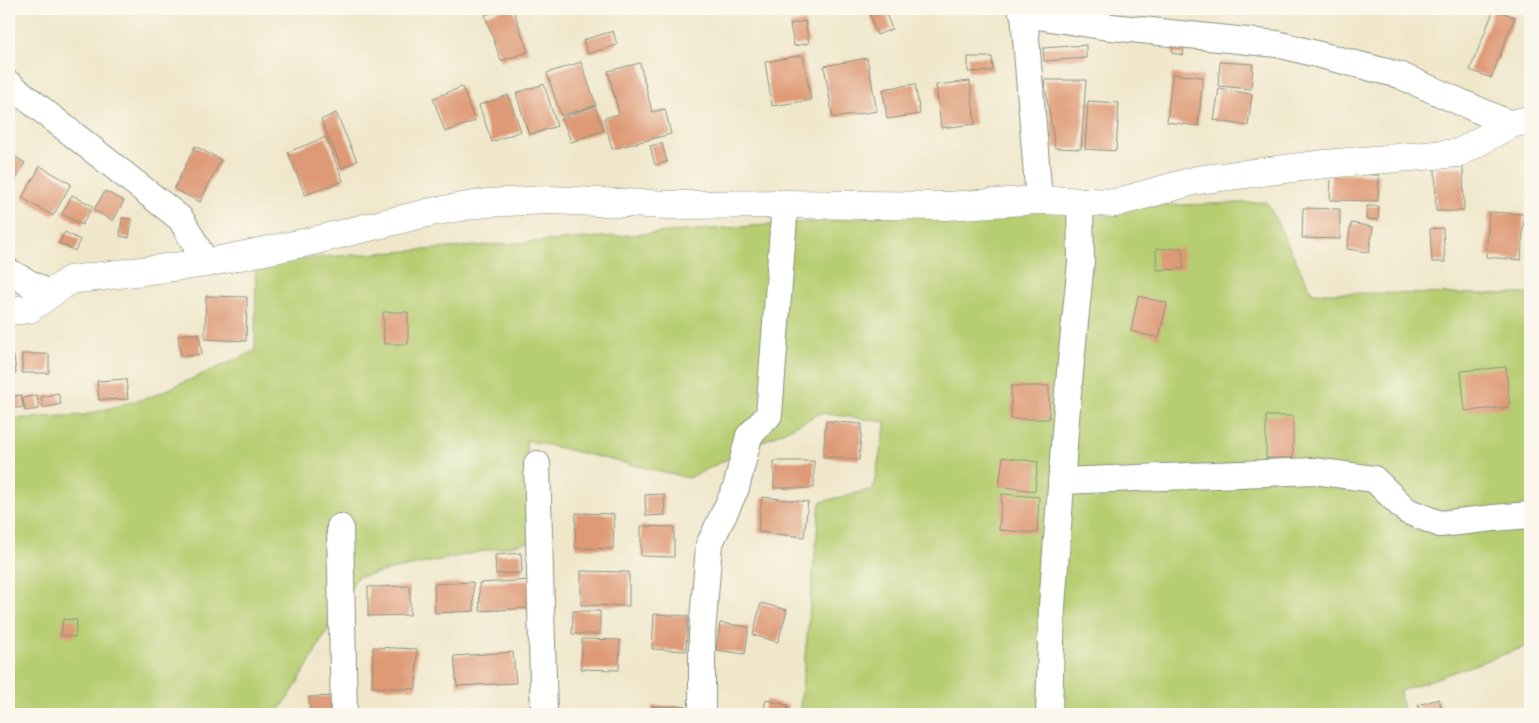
<svg xmlns="http://www.w3.org/2000/svg" width="1539" height="723" font-family="'Libre Bodoni',serif">
<style>
.green{fill:#b7cd71;stroke:#6b8552}
.building{fill:#de9a76}
.lines{fill:none;stroke-linecap:round;stroke-linejoin:round}
.minor-casing{stroke:#889280;stroke-width:28}
.tertiary-casing{stroke:#889280;stroke-width:29}
.minor{stroke:#fff;stroke-width:26}
.tertiary{stroke:#fff;stroke-width:28}
</style>
<rect width="100%" height="100%" fill="#fbf7ec"/>
<filter id="ink" filterUnits="userSpaceOnUse"><feTurbulence type="fractalNoise" baseFrequency=".02" numOctaves="2"/><feDisplacementMap in="SourceGraphic" scale="10" xChannelSelector="R" yChannelSelector="G"/><feConvolveMatrix kernelMatrix="1 2 1 2 8 2 1 2 1" color-interpolation-filters="sRGB"/></filter>
<filter id="wash" filterUnits="userSpaceOnUse"><feTurbulence type="fractalNoise" baseFrequency=".0096" numOctaves="4" result="noise"/><feDisplacementMap in="SourceGraphic" scale="20" xChannelSelector="R" yChannelSelector="G"/><feGaussianBlur stdDeviation="1.12" result="paint"/><feColorMatrix in="noise" values="0 0 0 0 0 0 0 0 0 0 0 0 0 0 0 0 0 1.4 0 .05"/><feComposite in="paint" operator="in"/></filter>
<g filter="url(#wash)">
<rect width="100%" height="100%" fill="#f0e7cb"/>
<!-- green -->
<path class="green" d="M1267,202L1312,293L1530,294V645L1400,691L1403,714H844L800,708L820,502L873,489L886,422L821,413L689,478L526,440L533,541L357,577L297,684L277,714H9V419L85,415L153,396L255,351L256,262L905,215Z"/>
<g id="blocks">
<!-- building -->
<path class="building" d="M504,9H513L528,52L501,61L485,15Z
M868,9H884L892,29L877,35Z
M1494,9L1515,17L1491,78L1470,70Z
M805,21L809,43L794,46L790,24Z
M613,31L617,45L588,54L583,40Z
M1174,41L1185,43L1183,55L1172,53Z
M1086,45V58L1044,61L1043,48Z
M803,55L811,100L772,106L765,62Z
M968,57H992L993,71L968,72Z
M867,58L877,111L833,118L824,66Z
M581,62L596,105L561,116L547,73Z
M1220,62L1253,64L1251,89L1218,86Z
M640,63L652,112L665,109L671,134L612,149L604,118L619,114L608,71Z
M1172,74L1203,77L1198,126L1167,122Z
M1044,80H1086L1081,149L1055,148Z
M970,81L975,124L941,128L936,85Z
M544,84L557,126L529,135L516,93Z
M915,84L920,114L887,119L883,89Z
M462,87L475,121L445,132L433,98Z
M1219,89L1252,94L1248,126L1214,120Z
M508,95L521,131L492,142L479,105Z
M1088,101L1119,103L1116,151L1085,149Z
M595,106L604,130L571,142L562,118Z
M336,113L357,161L342,168L321,120Z
M326,137L343,181L305,195L288,152Z
M662,143L667,162L655,165L650,146Z
M195,146L221,160L200,202L174,189Z
M9,153L25,163L11,187L9,185Z
M40,166L71,184L53,216L22,198Z
M1435,167H1463L1464,211H1436Z
M1331,174L1379,175L1378,201L1330,200Z
M105,191L124,201L113,221L94,210Z
M72,195L93,206L82,225L62,214Z
M1367,206H1379L1378,220L1366,219Z
M1303,208L1340,209V239L1302,238Z
M1489,212L1524,214L1521,260L1486,257Z
M122,218L132,219L129,238L120,236Z
M1351,223L1373,227L1369,252L1347,249Z
M1443,228L1445,262H1432L1430,229Z
M65,232L80,240L75,251L59,243Z
M1182,248L1184,269L1157,270L1156,249Z
M206,296L247,297L246,341L205,339Z
M1138,296L1167,303L1159,338L1131,331Z
M383,312H408V344H384Z
M199,333L202,354L181,357L178,335Z
M22,354H49V373H22Z
M14,356L16,373L9,374V357Z
M1506,367L1510,407L1465,411L1461,371Z
M126,379L128,399L99,400L97,381Z
M1011,386H1049V419H1011Z
M58,393L61,404L43,408L41,397Z
M21,395L23,407L9,409V397Z
M37,395L39,409L25,411L23,398Z
M1266,416H1293V458H1266Z
M826,421L862,424L859,460L823,457Z
M1003,457L1038,462L1035,491L999,486Z
M774,461H814V488H774Z
M664,494L665,515L646,516L645,495Z
M1002,494L1039,497L1037,533L999,530Z
M762,497L808,502L804,537L758,532Z
M576,513L614,514L613,549L575,548Z
M641,526L674,527V557L641,556Z
M521,553L522,573L496,574L495,555Z
M581,571L629,572V606L581,605Z
M532,580L533,608L480,611L479,583Z
M473,582L474,611L435,613L434,584Z
M410,586V615L368,616V587Z
M761,603L787,610L778,642L753,635Z
M573,611H600V634H572Z
M654,614L688,616L686,651L652,649Z
M63,619L77,620L75,637L61,635Z
M720,623L749,627L745,654L716,650Z
M582,639L620,640L619,670L581,669Z
M373,647L417,649L416,689L372,687Z
M513,652L516,683L457,686L454,656Z
M1528,694H1530V714H1527Z
M337,696L338,714H310L309,697Z
M1439,699L1443,714H1421L1418,705Z
M766,700L788,705L786,714H763Z
M652,706H686V714H652Z"/>
</g>
</g>
<g filter="url(#ink)">
<use href="#blocks" fill-opacity="0" stroke="#889280" stroke-width="1"/>
<g class="lines">
<!-- minor casing -->
<g class="minor-casing">
<path id="minor" d="M1021,9L1024,14L1039,200
M1024,14L1102,26L1277,44L1399,75L1510,124
M9,84L181,219L206,263
M9,272L49,294
M537,464L544,714
M1061,481L1314,471L1374,479L1407,511L1440,524L1494,518L1530,515
M340,527L344,714
M702,714V634L709,545L736,488L749,436L769,415L785,204
M1049,714L1052,606L1068,392L1081,262L1080,201"/>
</g>
<!-- tertiary casing -->
<g class="tertiary-casing">
<path id="tertiary" d="M9,311L29,309L70,280L206,263L308,242L431,212L486,203L549,200L671,205L785,204L946,206L1039,200L1115,203L1197,180L1325,164L1459,153L1510,124L1530,120"/>
</g>
<!-- minor -->
<use href="#minor" class="minor"/>
<!-- tertiary -->
<use href="#tertiary" class="tertiary"/>
</g>
</g>
<!-- margin -->
<rect width="1539" height="723" fill="none" stroke="#fbf7ec" stroke-width="30"/>
</svg>
